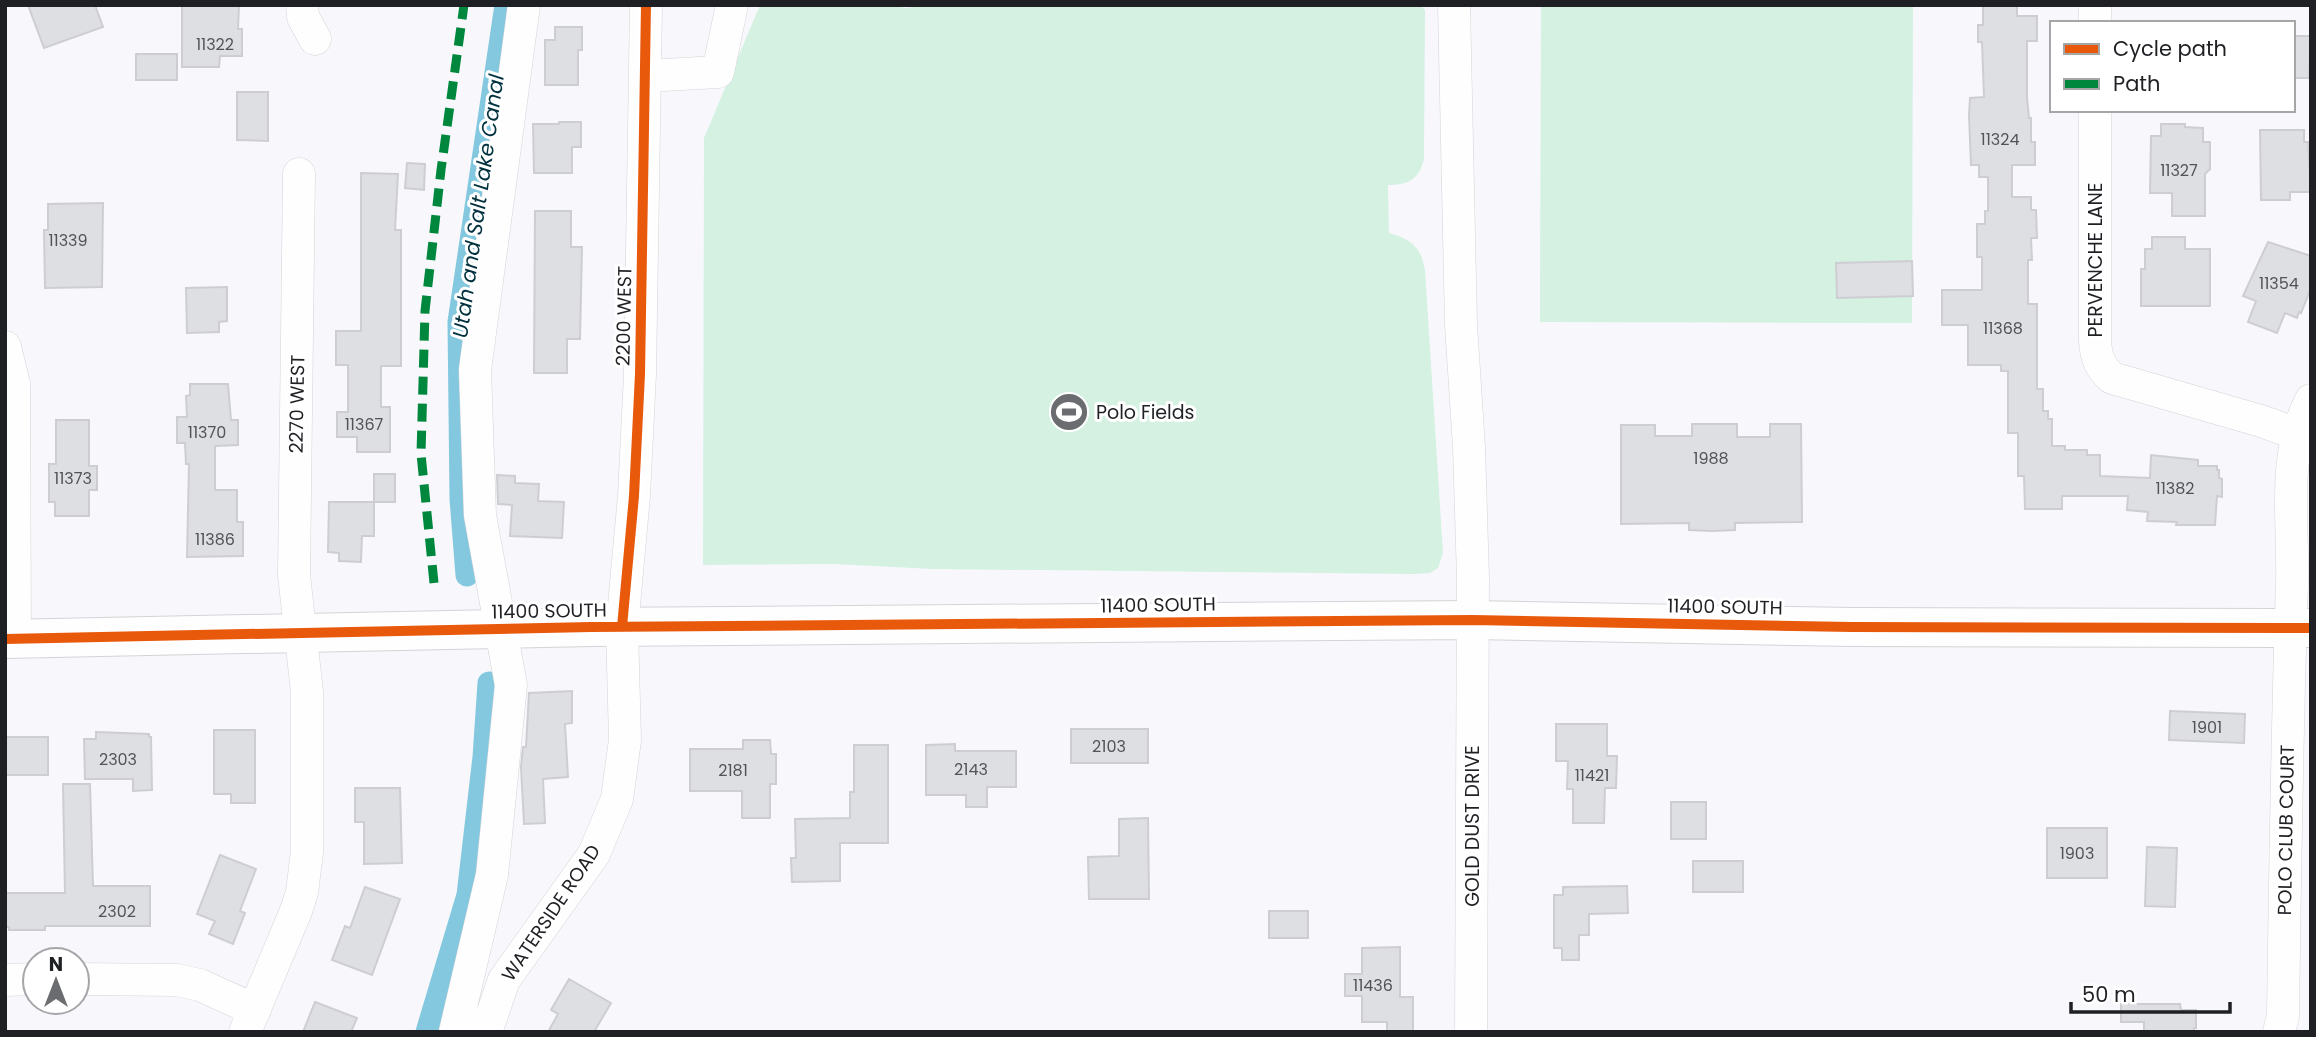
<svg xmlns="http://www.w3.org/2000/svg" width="2316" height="1037" font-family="Poppins,sans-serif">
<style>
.green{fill:#d4f1e2}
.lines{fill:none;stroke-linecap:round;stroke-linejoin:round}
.canal{stroke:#83c8df;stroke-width:23}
.building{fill:#dedfe2;stroke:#ceced2;stroke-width:2}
.minor-casing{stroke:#d3d4d7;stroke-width:33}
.major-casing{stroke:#d3d4d7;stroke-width:40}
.minor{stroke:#fefeff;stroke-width:32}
.major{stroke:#fefeff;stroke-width:38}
.quiet{stroke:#00873e;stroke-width:9;stroke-dasharray:18 9;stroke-linecap:butt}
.cycleway-casing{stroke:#fff;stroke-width:15}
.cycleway{stroke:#e8590c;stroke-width:10}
.labels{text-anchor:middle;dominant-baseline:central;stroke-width:6;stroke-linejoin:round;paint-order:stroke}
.number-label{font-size:16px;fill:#525356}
.street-label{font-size:19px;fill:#1f2024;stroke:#fff}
.poi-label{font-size:19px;fill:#1f2024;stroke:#fff;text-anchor:start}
.water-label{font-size:21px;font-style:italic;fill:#01313e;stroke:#fff}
</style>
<rect width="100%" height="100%" fill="#f8f8fc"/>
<!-- green -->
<path class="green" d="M760,5H890L906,8L928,5H1420L1425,10L1424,159C1419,179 1409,185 1388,185L1389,233C1411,239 1421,247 1425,270L1443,553L1438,568L1430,573L1413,574L933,569L834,564L703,565L704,138Z
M1541,5H1913L1912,323L1540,322Z"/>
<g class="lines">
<!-- canal -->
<path class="canal" d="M467,575L461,499L459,322L506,5
M427,1032L468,895L484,757L489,683"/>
</g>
<!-- building -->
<path class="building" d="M28,5H95L103,27L44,48Z
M182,5H239L238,29H242V56H220L219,67H182Z
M1983,5H2017V16H2037V41H2027V97L2029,118H2031V142H2035V165H2012V197H2031V210H2036L2037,238H2031L2032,260H2028V304H2037V389H2043V411H2048V419H2052V446H2065V450H2087V455H2100V476L2150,478L2151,455L2198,460V466H2217V470H2219V478L2222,479V497L2217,496L2215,525H2176L2177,522L2147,521L2148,512L2127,510L2128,496H2062V509H2025L2024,476H2018V433H2008V371H2001V365H1968V325H1942V290H1982V257H1977V224H1985V211H1988V177H1979V165H1971L1969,115L1970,98L1984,97L1982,42H1978V25H1983Z
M555,27H582V50H578V85H545V40H555Z
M2293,36H2311L2309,78H2293Z
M136,54H177V80H136Z
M237,92H268V141L237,140Z
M559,122H581V147H572V173H534L533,124H559Z
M2161,124H2185V127L2203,128V142H2210V169L2205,174V216H2172V193H2150L2151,136H2161Z
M2260,130H2304V142H2308L2311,192H2290V200H2261Z
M407,163L425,164L424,190L405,188Z
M361,173L398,174L395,230H401V366H381V407H390V452H357V437H337V412H348V365H336V331H361Z
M103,203L102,287L45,288L44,230H48V204Z
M535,211H571V247H582L580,339H567V373H534Z
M2152,237H2185V249H2210V306H2141V269H2145V249H2152Z
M2268,242L2311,256V288L2301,313L2299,312L2297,318L2285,313L2277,333L2248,322L2256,301L2243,296Z
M1912,261L1913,296L1837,298L1836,263Z
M227,287V321L219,322V332L187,333L186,288Z
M190,384H228L231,420H238V445L215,446V490H237V522H243V556L187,557L189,464H186L185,443H177V417H187L186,396L190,395Z
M56,420H89V466H97V490H89V516H55V502H49V464H56Z
M1692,424H1737V437H1770V424H1801L1802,522L1735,523V530L1713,531L1689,530V523L1621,524V425H1655V436H1692Z
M374,474H395V502H374Z
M497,475L515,476V483L539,484L538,501L564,502L562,538L510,536L512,505L498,504Z
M329,502H374V536H362L361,562L339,561V553L328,552Z
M572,691V723L565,724L568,777L543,779L545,823L524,824L521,767L523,747H526L529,693Z
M2170,711L2245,714L2244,743L2169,740Z
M1556,724H1607V756H1617L1616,788H1605L1604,823H1573V789H1567L1568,761H1556Z
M1071,729H1148V763H1071Z
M214,730H255V803H231V794H214Z
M96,732L149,734V737H151L152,790L133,791V779H85L84,739H96Z
M5,737H48V775H5Z
M743,740H770L771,754H776V784H770V818H742V791H690V749H743Z
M955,744V751H1016V787H987V807H966V795H926V745Z
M854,745H888V843H840V881L792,882L791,858H796L795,819L850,818V792H854Z
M63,784H90L93,886H150V926H45V930H9V927H5V893H65Z
M355,788H400L402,863L364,864V822H355Z
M1671,802H1706V839H1671Z
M1148,818L1149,899H1089L1088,857L1119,856V819Z
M2047,828H2107V878H2047Z
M2147,847L2177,848L2175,907L2145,906Z
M220,855L256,869L240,911L245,913L233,944L209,934L215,921L197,914Z
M1693,861H1743V892H1693Z
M1627,886L1628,913L1589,914V935H1579V960H1562V948H1554V895H1563V887Z
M365,887L400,899L372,975L332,960L345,926L350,928Z
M1269,911H1308V938H1269Z
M1400,947V997H1413V1032H1387V1022H1362V996H1345V974H1362V948Z
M569,979L611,1003L594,1032H548L558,1014L551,1010Z
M315,1002L357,1018L351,1032H303Z
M2121,1004H2180L2181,1010H2196V1028H2194V1032H2144V1022H2121Z"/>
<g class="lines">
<!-- minor casing -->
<g class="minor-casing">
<path id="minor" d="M302,5L303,17L315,39
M1454,5L1461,325L1469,447L1473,578L1471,1032
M2095,5V23
M645,76L718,72L732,5
M2095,110V341C2096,357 2100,368 2112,378L2261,421L2297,434
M5,347L14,384L15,639
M77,979L177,980L200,985L255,1010
M5,980L35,979
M245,1032L296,911L302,892L307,852V692L294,575L299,174
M455,1032L492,875L511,685L480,515L475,370L524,5
M486,1032L504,980L594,854L617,799L625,740L622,627L634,496L640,374L646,5
M2279,1032L2283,1016C2285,872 2287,728 2292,584C2294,522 2281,457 2311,400"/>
</g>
<!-- major casing -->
<g class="major-casing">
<path id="major" d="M5,639L591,627L1473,620L1852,627L2311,628"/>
</g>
<!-- minor -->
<use href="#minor" class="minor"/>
<!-- major -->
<use href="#major" class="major"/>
<!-- quiet -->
<path class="quiet" d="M434,583L421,454L425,311L441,170L464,5"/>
<!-- cycleway casing -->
<g class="cycleway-casing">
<path id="cycleway" d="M622,627L634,496L640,374L646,5
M5,639L591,627L1473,620L1852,627L2311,628"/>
</g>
<!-- cycleway -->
<use href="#cycleway" class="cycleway"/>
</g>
<!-- icons -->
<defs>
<g id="stadium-disc" transform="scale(2.0125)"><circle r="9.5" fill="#6b6c70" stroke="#fff"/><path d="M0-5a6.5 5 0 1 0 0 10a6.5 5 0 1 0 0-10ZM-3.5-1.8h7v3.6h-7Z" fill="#fff"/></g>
</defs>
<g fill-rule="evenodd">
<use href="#stadium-disc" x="1069" y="412"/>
</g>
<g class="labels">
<!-- number labels -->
<g class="number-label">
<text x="215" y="44">11322</text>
<text x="2000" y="139">11324</text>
<text x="2179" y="170">11327</text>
<text x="68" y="240">11339</text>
<text x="2279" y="283">11354</text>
<text x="2003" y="328">11368</text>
<text x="364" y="424">11367</text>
<text x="207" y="432">11370</text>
<text x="1711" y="458">1988</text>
<text x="73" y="478">11373</text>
<text x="2175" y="488">11382</text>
<text x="215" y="539">11386</text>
<text x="2207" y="727">1901</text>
<text x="1109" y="746">2103</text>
<text x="118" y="759">2303</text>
<text x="971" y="769">2143</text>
<text x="733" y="770">2181</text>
<text x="1592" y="775">11421</text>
<text x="2077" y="853">1903</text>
<text x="117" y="911">2302</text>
<text x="1373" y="985">11436</text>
</g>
<!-- street labels -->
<g class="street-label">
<text transform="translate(2095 260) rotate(-90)">PERVENCHE LANE</text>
<text transform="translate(624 316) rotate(-89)">2200 WEST</text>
<text transform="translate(297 404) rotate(-89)">2270 WEST</text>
<text transform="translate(1158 605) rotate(-1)">11400 SOUTH</text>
<text transform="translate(1725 607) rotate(1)">11400 SOUTH</text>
<text transform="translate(549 611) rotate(-1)">11400 SOUTH</text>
<text transform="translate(1472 826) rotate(-90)">GOLD DUST DRIVE</text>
<text transform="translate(2286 830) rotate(-89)">POLO CLUB COURT</text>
<text transform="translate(551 913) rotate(-56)">WATERSIDE ROAD</text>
</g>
<!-- poi labels -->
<g class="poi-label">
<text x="1096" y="412">Polo Fields</text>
</g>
<!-- water labels -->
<g class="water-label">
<text transform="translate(478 206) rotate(-82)">Utah and Salt Lake Canal</text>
</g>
</g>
<!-- border -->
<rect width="2316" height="1037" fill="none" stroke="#1f2024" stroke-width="14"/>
<!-- legend -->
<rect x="2050" y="21" width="245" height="91" fill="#ffffff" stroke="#a5a6a7" stroke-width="2"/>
<rect x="2064" y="44" width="35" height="10" fill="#e8590c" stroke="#a5a6a7" stroke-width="2"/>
<text x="2113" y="56" font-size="21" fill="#1f2024">Cycle path</text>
<rect x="2064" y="79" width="35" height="10" fill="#00873e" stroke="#a5a6a7" stroke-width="2"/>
<text x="2113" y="91" font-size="21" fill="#1f2024">Path</text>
<!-- north arrow -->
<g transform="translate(56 981)"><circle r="33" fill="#ffffff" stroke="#a5a6a7" stroke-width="2"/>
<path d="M0-5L12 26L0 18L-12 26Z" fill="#6b6c70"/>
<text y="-10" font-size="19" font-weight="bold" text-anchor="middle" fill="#1f2024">N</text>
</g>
<!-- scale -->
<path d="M2071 1002v10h159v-10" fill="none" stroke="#1f2024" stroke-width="3.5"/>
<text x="2082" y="1002" font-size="21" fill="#1f2024" stroke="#ffffff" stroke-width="5" paint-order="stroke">50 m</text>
</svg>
